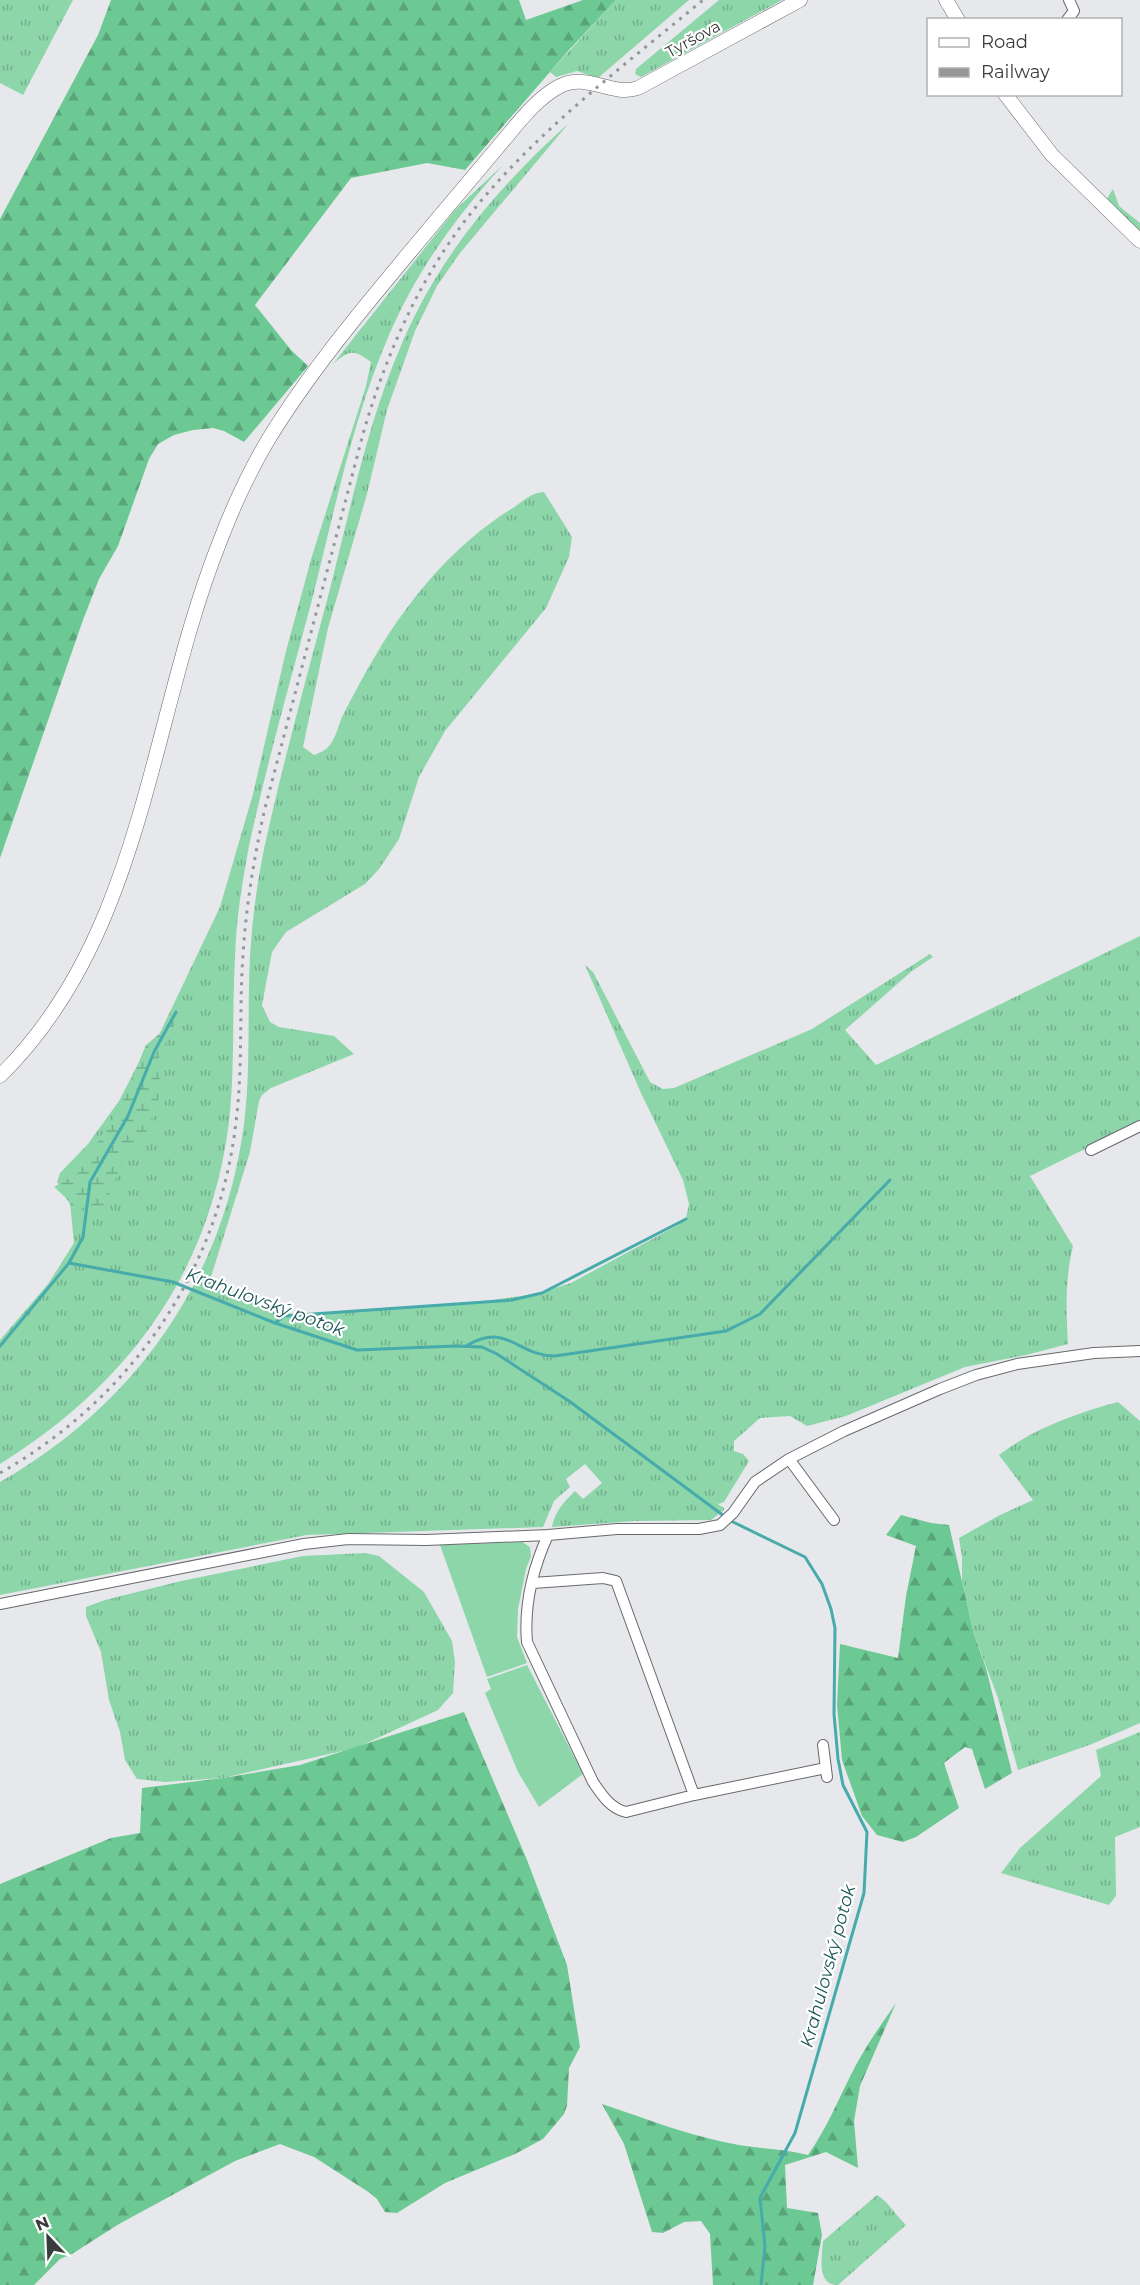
<svg xmlns="http://www.w3.org/2000/svg" width="1140" height="2285" font-family="Montserrat,sans-serif">
<style>
.grass{fill:url(#grass-tufts)}
.forest{fill:url(#forest-firs)}
.wetland{fill:url(#wetland-marsh)}
.garden{fill:#8cd6aa}
.lines{fill:none;stroke-linecap:round;stroke-linejoin:round}
.stream{stroke:#47aaab;stroke-width:3}
.minor-casing{stroke:#68696c;stroke-width:12}
.tertiary-casing{stroke:#68696c;stroke-width:15}
.minor{stroke:#fff;stroke-width:10}
.tertiary{stroke:#fff;stroke-width:14}
.rail{stroke:#959698;stroke-width:3;stroke-dasharray:3 6;stroke-linecap:butt}
.labels{text-anchor:middle;dominant-baseline:central;stroke-width:4.5;stroke-linejoin:round;paint-order:stroke}
.street-label{font-size:16px;fill:#3a3b3c;stroke:#fff}
.water-label{font-size:18px;font-style:italic;fill:#1e5859;stroke:#fff}
</style>
<defs>
<pattern id="grass-tufts" width="24" height="20" patternUnits="userSpaceOnUse" patternTransform="scale(1.5)"><rect width="24" height="20" fill="#8cd6aa"/><path d="M3 7l-1-3M5 7V3M7 7l1-3M15 17l-1-3M17 17v-4M19 17l1-3" fill="none" stroke="#73af8c"/></pattern>
<pattern id="forest-firs" width="22" height="20" patternUnits="userSpaceOnUse" patternTransform="scale(1.5)"><rect width="22" height="20" fill="#6cc994"/><path d="M5 1l3.5 6h-7zM16 11l3.5 6h-7z" fill="#5aa47a"/></pattern>
<pattern id="wetland-marsh" width="20" height="14" patternUnits="userSpaceOnUse" patternTransform="scale(1.5)"><rect width="20" height="14" fill="#8cd6aa"/><path d="M1 5h8M5 5V1M11 12h8M15 12V8" fill="none" stroke="#73af8c"/></pattern>
</defs>
<rect width="100%" height="100%" fill="#e7e8eb"/>
<!-- grass -->
<path class="grass" d="M0,0H73L23,95L0,83Z
M616,0H689L598,78L577,71L556,77L550,72Z
M719,0H782L641,77L635,74L636,69Z
M569,123L460,253L437,286L415,331L387,410L367,494L328,628L303,747L314,755C319,753 325,751 329,746C336,738 338,726 342,717C353,695 365,673 377,653C411,596 457,542 513,508C525,500 530,493 544,492L572,537L569,557L546,608L445,731L419,777L399,839L379,869L365,884L286,932L272,952L262,1005L270,1022L279,1027L334,1036L354,1054L271,1088L262,1095L259,1101L250,1152L211,1277L217,1289L276,1312L306,1315L395,1307L461,1304L537,1294L571,1283L678,1225L686,1218L689,1204L683,1180L641,1093L585,965L593,972L650,1082L663,1089L674,1088L812,1029L930,954L933,957L912,971L845,1030L876,1065L1140,936V1122L1030,1176L1073,1246C1065,1279 1066,1311 1068,1344L1026,1355L965,1367L846,1416L807,1426L790,1416L760,1418L734,1441V1451L743,1454L749,1461L724,1502L718,1504L707,1497L724,1508V1510L711,1520L635,1521L552,1527C555,1511 564,1502 575,1491L583,1499L602,1483L585,1464L566,1479L570,1487L554,1501L543,1527L307,1535L0,1595V1482C135,1405 224,1279 244,1124C251,1069 247,1012 250,957C252,920 257,884 264,849C283,762 307,676 330,589C351,506 368,420 403,341C440,255 500,185 569,123Z
M502,166C456,217 416,272 389,335C353,418 335,508 313,596C291,679 267,762 249,846C242,883 236,921 235,958C232,1013 235,1068 229,1122C210,1274 127,1385 0,1464V1340L48,1284L74,1243L70,1203L57,1182L60,1173L88,1144L119,1101L137,1066L157,1039L220,907L253,794L286,651L312,556L366,386L371,362C353,349 350,350 333,364L455,210Z
M1113,189L1119,206L1140,223V231L1106,200Z
M1118,1402L1140,1421V1723L1092,1744L1018,1770L998,1698L974,1634L962,1581V1557L959,1538L998,1516L1033,1500L999,1455C1034,1428 1077,1413 1118,1402Z
M365,1553L379,1556L424,1592L452,1641L455,1662L453,1693L438,1710L356,1748L223,1778L165,1782L137,1779L125,1760L120,1732L109,1700L101,1652L86,1616V1607L105,1600L181,1581L303,1556Z
M1140,1732V1827L1115,1837L1116,1896L1109,1905L1001,1873L1020,1848L1101,1776L1096,1750Z
M877,2195C887,2200 897,2217 906,2225L838,2285C816,2285 822,2256 823,2241Z"/>
<!-- forest -->
<path class="forest" d="M111,0H519L526,20L583,0H616L569,50L465,170L427,163L351,178L255,305L291,350L308,366L244,442L224,431L213,428L193,430L174,435L158,444L149,459L118,546L99,579L83,620L0,858V219L98,35Z
M901,1515L931,1523L949,1525L974,1634L986,1668L1012,1773L985,1789L972,1749L965,1747L944,1763L959,1808L916,1837L903,1842L877,1835L862,1816L842,1760L837,1705L840,1644L898,1658L906,1596L916,1546L886,1535Z
M464,1712L527,1860L567,1965L580,2047L569,2068L567,2106L564,2114L543,2139L515,2154L445,2183L397,2213L385,2212L377,2199L370,2193L314,2157L280,2144L235,2161L119,2224L72,2254L60,2259L34,2285H0V1884L111,1838L140,1833L142,1788L223,1778L300,1765Z
M896,2003L860,2086L854,2121L858,2168L826,2152L785,2165L787,2208L818,2213L822,2235L813,2285H713L710,2234L701,2221L684,2222L663,2233L652,2232L624,2144L602,2104C647,2119 692,2137 739,2145C762,2149 785,2149 808,2155C828,2127 840,2095 856,2065C868,2043 882,2023 896,2003Z"/>
<!-- wetland -->
<path class="wetland" d="M174,1006L182,1008L156,1064L162,1089L148,1129L125,1156L102,1211L96,1215L90,1203L76,1213L66,1198L54,1187L78,1173L119,1109L146,1045L164,1030Z"/>
<!-- garden -->
<path class="garden" d="M522,1542L530,1547L531,1556L526,1569L518,1609L517,1637L527,1663L487,1677L440,1545Z
M527,1665L583,1774L539,1807L518,1772L485,1693L491,1689L487,1679Z"/>
<g class="lines">
<!-- stream -->
<path class="stream" d="M69,1263L83,1237L90,1182L128,1116L154,1052L176,1012
M275,1323L284,1316L512,1300L542,1293L686,1219
M0,1346L69,1263L173,1282L275,1323L357,1350L455,1346L482,1347L497,1354L569,1401L724,1516
M466,1346C508,1321 516,1356 555,1356L726,1331L760,1314L890,1180
M731,1521L805,1557L822,1584L831,1609L835,1628L834,1714L838,1759L843,1785L867,1832L864,1893L795,2133L760,2198L765,2246L761,2285"/>
<!-- minor casing -->
<g class="minor-casing">
<path id="minor" d="M1067,20L1074,11L1069,0
M1091,1150L1140,1126
M789,1459L834,1520
M548,1535C533,1568 524,1606 527,1642L593,1782C602,1795 610,1808 626,1812L694,1795L826,1768
M533,1583L603,1578L616,1581L694,1795
M0,1604L304,1544L348,1539L426,1540L548,1535L617,1529H699L720,1525L733,1513L755,1482L789,1459L844,1431L940,1389L976,1375L1017,1364L1094,1353L1140,1351
M823,1745L827,1777"/>
</g>
<!-- tertiary casing -->
<g class="tertiary-casing">
<path id="tertiary" d="M946,0L958,20
M1005,94L1052,155L1140,241
M0,1076C144,935 149,719 220,541C233,507 249,472 268,440C315,363 376,293 434,223C455,198 477,172 498,147C516,126 535,99 560,86C586,72 612,97 638,88L800,0"/>
</g>
<!-- minor -->
<use href="#minor" class="minor"/>
<!-- tertiary -->
<use href="#tertiary" class="tertiary"/>
<!-- rail -->
<path class="rail" d="M0,1473C130,1399 219,1272 236,1122C243,1067 239,1010 243,955C246,906 254,859 264,812L363,434C385,358 416,286 464,222C530,136 620,69 703,0"/>
</g>
<g class="labels">
<!-- street labels -->
<g class="street-label">
<text transform="translate(693 39) rotate(-29)">Tyršova</text>
</g>
<!-- water labels -->
<g class="water-label">
<text transform="translate(265 1302) rotate(20)">Krahulovský potok</text>
<text transform="translate(828 1966) rotate(-75)">Krahulovský potok</text>
</g>
</g>
<!-- legend -->
<rect x="927" y="18" width="195" height="78" fill="#ffffff" stroke="#b0b1b1" stroke-width="1.5"/>
<rect x="939" y="38" width="30" height="9" fill="#ffffff" stroke="#b0b1b1" stroke-width="1.5"/>
<text x="981" y="48" font-size="18" fill="#3a3b3c">Road</text>
<rect x="939" y="68" width="30" height="9" fill="#959698" stroke="#b0b1b1" stroke-width="1.5"/>
<text x="981" y="78" font-size="18" fill="#3a3b3c">Railway</text>
<!-- north arrow -->
<g transform="translate(48 2237) rotate(337)" stroke="#ffffff" stroke-width="4.5" paint-order="stroke">
<path d="M0-4.5L10 22L0 15L-10 22Z" fill="#3a3b3c"/>
<text y="-9" font-size="16" font-weight="bold" text-anchor="middle" fill="#3a3b3c">N</text>
</g>
</svg>
